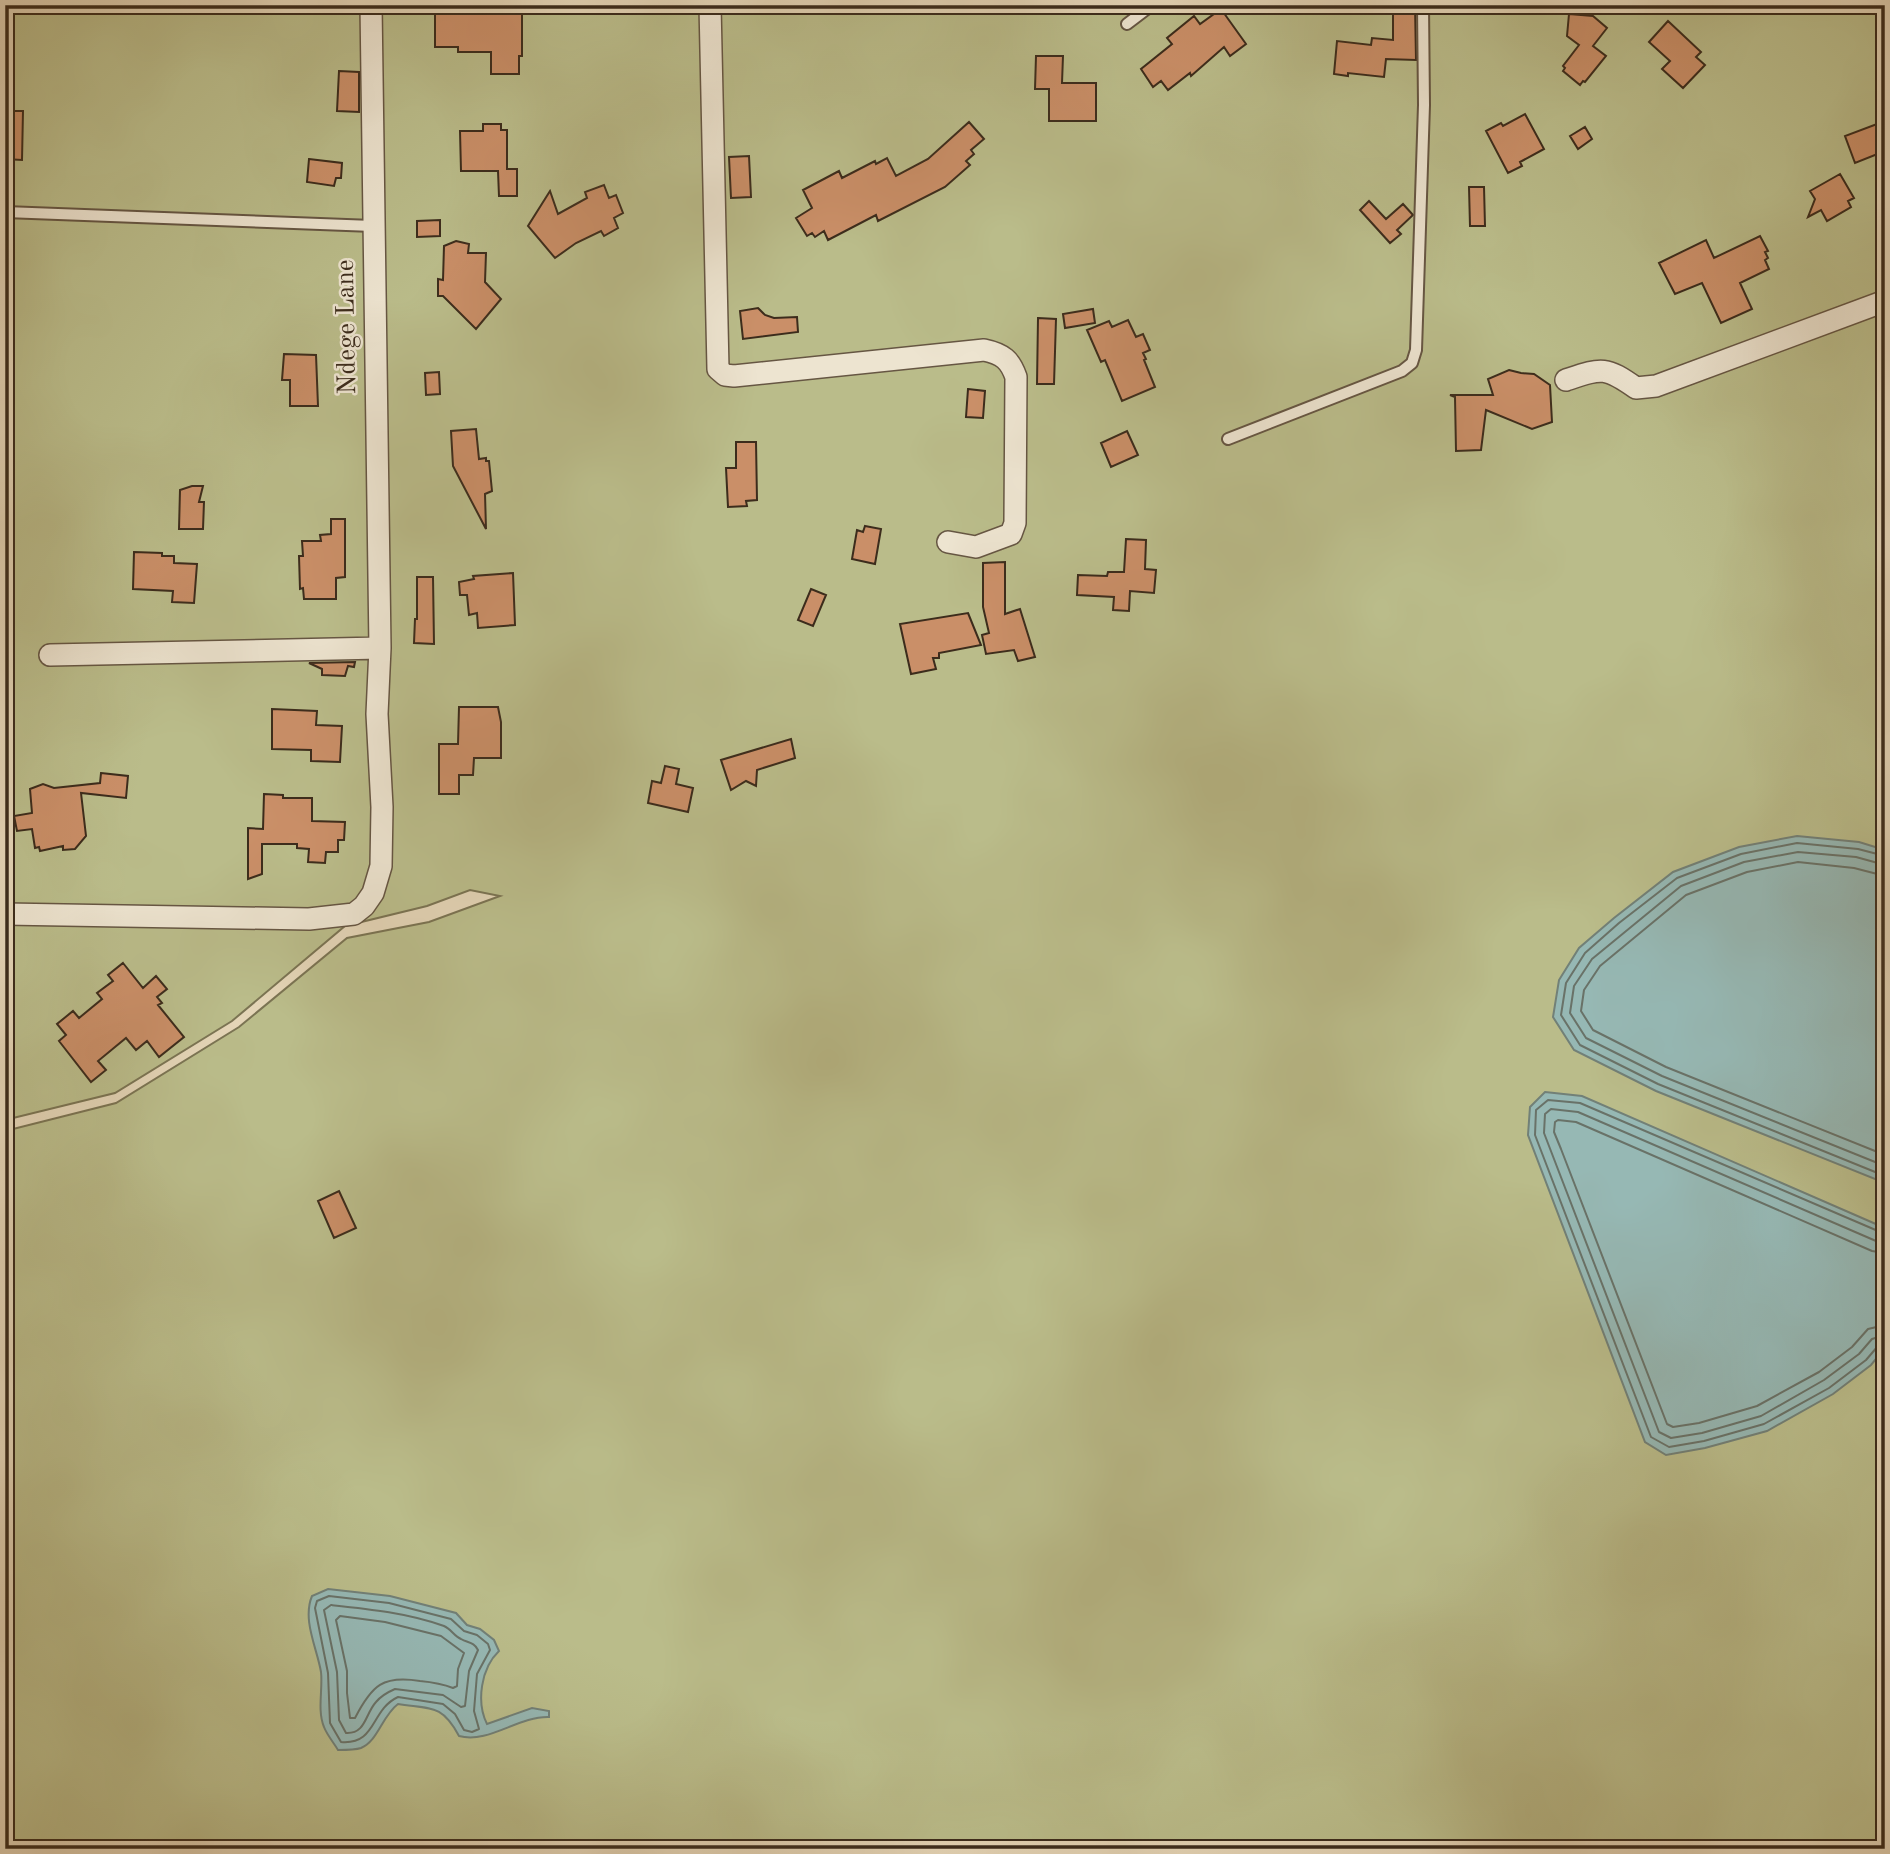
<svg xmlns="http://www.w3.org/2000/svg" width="1890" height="1854" font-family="'Old Standard TT',serif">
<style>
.green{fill:#babc8a;stroke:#7b7453;stroke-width:2}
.water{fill:#96b8b4;stroke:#728077;stroke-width:2}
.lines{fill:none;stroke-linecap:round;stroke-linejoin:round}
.shore{stroke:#697268;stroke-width:2}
.building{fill:#ca8f68;stroke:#3c2c1c;stroke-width:2}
.lane-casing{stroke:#665643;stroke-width:14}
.street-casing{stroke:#665643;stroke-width:24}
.lane{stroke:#ede4d0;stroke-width:10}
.street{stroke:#ede4d0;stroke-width:21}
.labels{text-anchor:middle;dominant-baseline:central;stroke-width:5;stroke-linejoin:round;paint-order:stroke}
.street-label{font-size:26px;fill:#3c2c1c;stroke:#ede4d0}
</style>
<rect width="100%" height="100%" fill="#e4d5b7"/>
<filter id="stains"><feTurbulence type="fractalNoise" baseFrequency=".00286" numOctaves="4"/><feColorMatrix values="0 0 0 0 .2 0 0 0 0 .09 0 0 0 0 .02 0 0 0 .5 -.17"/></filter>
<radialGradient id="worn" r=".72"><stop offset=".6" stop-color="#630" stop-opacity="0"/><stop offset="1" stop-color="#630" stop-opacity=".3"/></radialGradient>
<!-- green -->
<path class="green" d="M5,5H1885V1849H5V1131L116,1103L239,1027L347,938L429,922L500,896L470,890L427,906L345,926L232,1021L115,1093L5,1120Z"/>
<!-- water -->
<path class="water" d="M1797,836L1859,842L1885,850V1183L1656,1091L1574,1050L1553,1017L1559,980L1579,948L1614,918L1673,872L1739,847Z
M1545,1092L1582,1096L1885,1228V1348L1871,1365L1833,1394L1767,1431L1705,1448L1666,1455L1645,1442L1528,1135L1530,1107Z
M328,1589L390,1596L456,1613L467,1625L480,1629L494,1640L499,1651C481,1668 476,1702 487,1724L532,1708L549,1711V1717C518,1716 489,1744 459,1736C442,1704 431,1709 398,1704C382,1716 378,1741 361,1748C355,1750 345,1750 338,1750C334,1743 327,1735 324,1727C317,1710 323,1689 321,1672C317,1648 302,1620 312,1596Z"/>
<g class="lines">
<!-- shore -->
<path class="shore" d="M1885,856L1858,849L1797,843L1741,854L1677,878L1619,923L1585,953L1566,983L1561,1015L1580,1045L1658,1084L1885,1176
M1885,865L1856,857L1798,852L1744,862L1681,886L1592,959L1574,986L1570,1013L1586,1038L1662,1076L1885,1166
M1885,876L1854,868L1798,862L1747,872L1686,895L1600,966L1584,990L1581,1011L1593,1030L1666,1067L1885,1155
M1885,1234L1580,1103L1548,1100L1536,1110L1535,1135L1651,1437L1669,1447L1704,1441L1764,1424L1829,1388L1866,1360L1878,1346L1885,1344
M1885,1242L1876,1241L1578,1112L1551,1109L1545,1114L1544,1133L1659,1432L1671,1438L1702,1433L1761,1416L1824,1380L1859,1354L1872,1339L1885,1335
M1885,1253L1872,1251L1576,1122L1558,1120L1555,1122L1554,1132L1561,1149L1667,1424L1673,1427L1699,1423L1757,1406L1819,1372L1852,1347L1868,1329L1885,1325
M329,1596L389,1603L451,1619L464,1631L477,1635L488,1644L490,1650L477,1674L474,1711L479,1729L472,1732L464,1730L455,1714L443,1704L398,1697C370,1710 377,1745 341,1742L330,1723L328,1673L315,1608L317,1601Z
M331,1605C369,1609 408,1613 444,1626C451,1629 454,1636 461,1639C468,1643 474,1642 478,1650L469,1671L465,1706L461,1707L443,1695L395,1689C388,1692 381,1696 376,1702C365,1714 366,1734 346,1733L339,1720L337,1672L324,1610Z
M340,1616L385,1622L441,1636L464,1653L458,1669L457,1686L453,1688C443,1684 431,1682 420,1681C383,1675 372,1685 355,1718H350L347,1693V1671L336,1620Z"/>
</g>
<!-- building -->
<path class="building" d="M459,5H486V14H522V56H519V74H491V52H458V47H435V14H459Z
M1393,5H1415L1416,60L1386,59L1384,77L1348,73V76L1334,74L1337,41L1371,45L1372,38L1393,40Z
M1221,9L1246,44L1230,56L1224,47L1191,76L1190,73L1168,90L1161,81L1153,87L1141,69L1172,44L1167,38L1194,16L1200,24Z
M1569,14L1593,16L1607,28L1593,46L1606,56L1585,82L1583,81L1580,85L1563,71L1565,68L1563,66L1579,45L1567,36Z
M1668,21L1701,52L1696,57L1705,65L1683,88L1662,69L1670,61L1649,42Z
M1036,56H1063L1062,83H1096V121H1049V89H1035Z
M339,71L359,72V112L337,111Z
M5,111H23L22,160L5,159Z
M1525,114L1544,149L1520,162L1522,166L1508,173L1486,131L1501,123L1503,126Z
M1885,121V151L1855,163L1845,136Z
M969,122L984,139L971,150L974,154L966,161L970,165L945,187L878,221L876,215L828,240L824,231L815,237L812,233L807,236L796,218L812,208L803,190L839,171L842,178L875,161L876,164L887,158L896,176L928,159Z
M483,124H501V130H507V169H517V196H499L498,171H461L460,131H483Z
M1585,127L1592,139L1578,149L1570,136Z
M749,156L751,197L731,198L729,157Z
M309,159L342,163L341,178H336L334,186L307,182Z
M1840,174L1854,198L1848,201L1851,207L1827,221L1821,210L1808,217L1815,199L1810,191Z
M604,185L609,198L616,195L623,213L614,218L618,228L604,236L601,231L576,243L555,258L528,226L550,191L558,214L587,198L585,192Z
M1469,187H1484L1485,226H1470Z
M1369,201L1386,219L1403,204L1413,215L1397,230L1401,234L1390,243L1360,210Z
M440,220V236L417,237V221Z
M1760,236L1768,251L1765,252L1768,258L1765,260L1769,269L1740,283L1752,309L1721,323L1702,283L1675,294L1659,263L1706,240L1714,258Z
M456,241L469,244L468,253H486L485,282L501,299L476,329L443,296H438V279L443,280L444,246Z
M758,308L765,315L774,318L797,317L798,332L743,339L740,311Z
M1093,309L1095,323L1065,328L1063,314Z
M1038,318L1056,319L1054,384H1037Z
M1128,320L1136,337L1143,334L1150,350L1143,353L1146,359L1144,360L1155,387L1122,401L1105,360L1101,362L1087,330L1109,321L1112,327Z
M284,354L316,355L318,406H290V380H282Z
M1509,370L1521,373L1534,374L1550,385L1552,422L1532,429L1486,410L1481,450L1456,451L1455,397L1450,395H1493L1488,379Z
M439,372L440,394L426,395L425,373Z
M968,389L985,391L983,418L966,417Z
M476,429L479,459L486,458V461H489L492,491L485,494L486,529L453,466L451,431Z
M1127,431L1138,455L1111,467L1101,443Z
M736,442H756L757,500L746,501L747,506L728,507L726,468H736Z
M192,486H203L199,502H204L203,529H179L180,490Z
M331,519H345V577L336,578V599H304L303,588L300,589L299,556H303L302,541H321L320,535L331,534Z
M865,526L881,529L875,564L852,559L857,530L863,532Z
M1126,539L1146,540L1145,569L1156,570L1154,593L1130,591L1129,611L1113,610L1114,597L1077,595L1078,575L1107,576L1108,572H1124Z
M134,552L162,553V556H174V563L197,564L194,603L172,602L173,591L133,589Z
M1005,562V614L1020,609L1035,657L1018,661L1014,650L986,654L982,635L989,633L983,607V563Z
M513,573L515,625L478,628L477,613L469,615L467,595H460L459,582L474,579L473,576Z
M417,577H433L434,644L414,643L415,619H417Z
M811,589L826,595L813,626L798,620Z
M968,613L981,645L939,653V658H933L936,669L911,674L900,624Z
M355,662L354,667L348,666L345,676L322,675V669L309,663Z
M459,707H498L501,722V758H474L473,775H459V794H439V744H458Z
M272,709L317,711L316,725L342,726L340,762L311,761V750L272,749Z
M791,739L795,758L757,770L756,786L746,781L731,790L721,760Z
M665,766L679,769L676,784L693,788L688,812L648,803L652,781L661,783Z
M101,773L128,776L126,798L81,793L86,836L75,849L63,850V846L40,851L39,847L35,848L32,829L17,831L14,816L32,813L30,789L43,784L54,788L100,783Z
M264,794L283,795V798H312V821L345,822L344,840H338V852H326L325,863L308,862L309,849L297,848V844H262V874L248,879V828L263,829Z
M123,963L143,988L156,976L167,989L157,997L162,1003L158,1005L184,1037L159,1057L147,1041L136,1050L126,1038L98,1061L106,1070L91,1082L59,1041L66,1035L57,1024L73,1011L79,1018L102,999L97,993L113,981L108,975Z
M339,1191L356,1228L334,1238L318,1201Z"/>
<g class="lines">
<!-- lane casing -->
<g class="lane-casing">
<path id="lane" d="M1127,24L1152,5
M5,212L373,226
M1228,439L1402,371L1412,363L1416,350L1424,105L1423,5"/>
</g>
<!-- street casing -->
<g class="street-casing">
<path id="street" d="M710,5L718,369L725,375L734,376L984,350C1003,354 1010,360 1016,377L1015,523L1011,534L976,547L948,542
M1566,380C1602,368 1605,366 1636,388L1656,386L1885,301
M50,655L380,648
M5,914L309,919L354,914L364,906L373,893L381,866L382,807L377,714L380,648L371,5"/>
</g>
<!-- lane -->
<use href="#lane" class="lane"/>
<!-- street -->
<use href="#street" class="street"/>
</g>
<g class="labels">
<!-- street labels -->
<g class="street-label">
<text transform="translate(347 327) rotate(-91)">Ndege Lane</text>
</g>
</g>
<!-- margin -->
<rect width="1890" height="1854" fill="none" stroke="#e4d5b7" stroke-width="28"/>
<rect x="7" y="7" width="1876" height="1840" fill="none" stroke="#3c2c1c" stroke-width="3.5"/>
<rect x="14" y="14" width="1862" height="1826" fill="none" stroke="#3c2c1c" stroke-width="2"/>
<rect width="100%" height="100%" filter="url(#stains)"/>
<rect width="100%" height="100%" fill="url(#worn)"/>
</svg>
